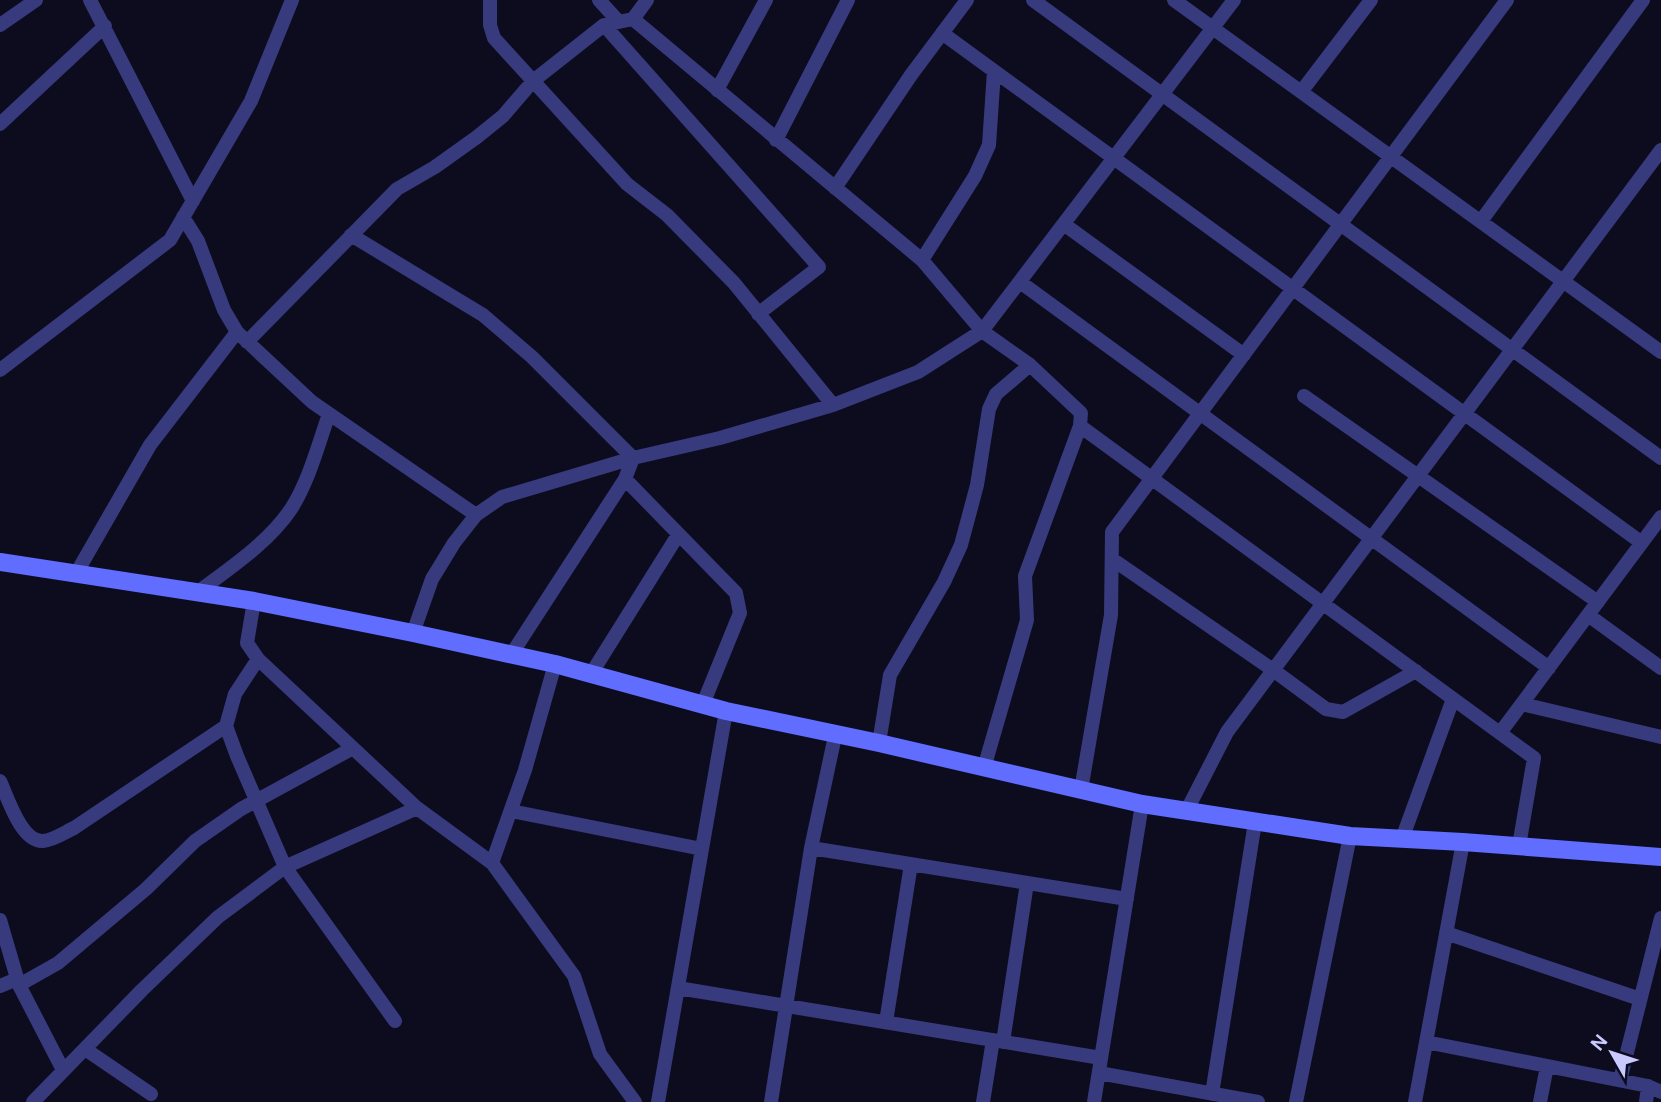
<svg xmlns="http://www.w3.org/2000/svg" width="1661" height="1102" font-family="'DM Sans',sans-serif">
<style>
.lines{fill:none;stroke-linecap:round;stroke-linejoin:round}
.minor{stroke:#373b7e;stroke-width:14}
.secondary{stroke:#616dff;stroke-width:18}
</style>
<rect width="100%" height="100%" fill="#0d0c1f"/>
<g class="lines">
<!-- minor -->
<path class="minor" d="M90,0L193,201
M490,0V25L494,38L627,184L667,215L734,283L833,405
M599,0L619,22
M1033,0L1661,458
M1174,0L1661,352
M633,19L922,260L982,331L1030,365L1081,413L1080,426L1025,576L1027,620L984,768
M0,25L36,0
M604,25L819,267L758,314
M942,33L1642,543
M717,90L766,0
M1301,92L1371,0
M0,124L105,26
M776,140L848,0
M835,188L911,75L967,0
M183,217L198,241L224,310L237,332L312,402L476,515
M1481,221L1643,0
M1065,225L1244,355
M351,235L483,315L532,357L633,458L625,479L511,655
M922,260L975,176L989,145L994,71
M1020,282L1549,668
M247,342L397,189L435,167L477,137L503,116L533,81L604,25L633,19L647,0
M0,370L170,240L251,101L292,0
M1304,396L1598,602
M1080,426L1534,758L1519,846
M625,479L736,593L740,613L703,704
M1112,559L1273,670L1326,709L1343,712L1416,671
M77,572L150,445L237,332
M198,592C230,568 268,543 291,509C309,481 318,445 329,414
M254,601L247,643L258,659L417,808L492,863L574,976L600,1054L635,1102
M1588,615L1661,668
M413,633L432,579L454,543L476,515L502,497L633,458L720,438L833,405L918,372L982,331L1234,0
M258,659L235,694L226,726L237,756L285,867L395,1021
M591,674L678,535
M1522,704L1661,737
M1500,733L1661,517
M879,743L890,675L944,582L961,545L977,485L989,409L996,394L1030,365
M0,781C8,798 21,842 43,841C54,840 65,832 74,828L226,726
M1081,790L1111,615L1112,532L1507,0
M1187,810L1227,732L1661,150
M511,811L702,849
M1402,839L1453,699
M811,848L1127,899
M492,863L525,770L555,664
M0,920L19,985L63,1070
M1446,933L1640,999
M19,985L58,963L146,889L195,841L241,809L353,748
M0,986L17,979
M678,988L1101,1058
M886,1022L911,864
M1003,1042L1027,883
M1426,1042L1648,1086L1661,1092
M85,1049L151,1094
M1099,1073L1258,1102
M1620,1080L1661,918
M1212,1094L1255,822
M33,1102L142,990L218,917L285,867L417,808
M658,1102L726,711
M771,1102L811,848L835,736
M983,1102L993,1040
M1094,1102L1142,804
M1296,1102L1350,836
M1415,1102L1463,842
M1540,1102L1547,1066
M1646,1102L1648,1086"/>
<!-- secondary -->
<path class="secondary" d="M0,562L254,601L413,633L555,664L726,711L879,743L1142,804L1350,836L1463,842L1661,857"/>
</g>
<!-- north arrow -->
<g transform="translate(1612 1053) rotate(309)" stroke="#0d0c1f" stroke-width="5" paint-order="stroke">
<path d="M0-5L12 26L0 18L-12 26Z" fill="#cbcaff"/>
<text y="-10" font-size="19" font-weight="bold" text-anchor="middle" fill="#cbcaff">N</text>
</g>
</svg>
